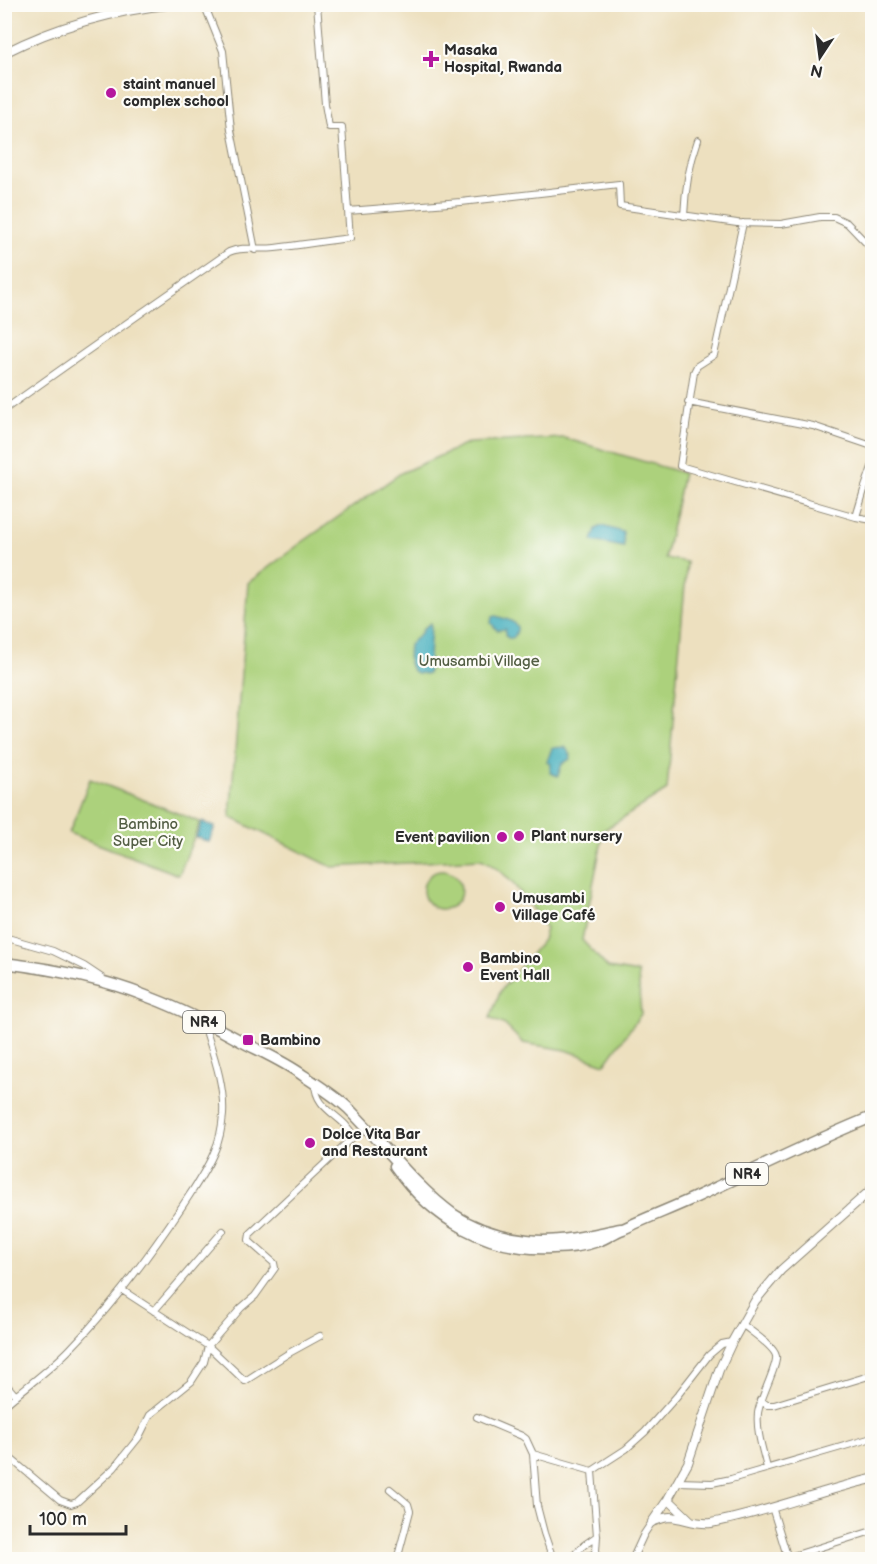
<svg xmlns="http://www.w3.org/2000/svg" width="877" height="1564" font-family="'Balsamiq Sans',sans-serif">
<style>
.green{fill:#acd17b;stroke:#6c7e53;stroke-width:1.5}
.water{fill:#3dacbb;stroke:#346c73;stroke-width:1.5}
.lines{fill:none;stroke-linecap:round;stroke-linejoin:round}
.street-casing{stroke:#8c8675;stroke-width:8}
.secondary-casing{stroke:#8c8675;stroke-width:10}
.highway-casing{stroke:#8c8675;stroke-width:13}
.street{stroke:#fff;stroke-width:6}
.secondary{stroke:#fff;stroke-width:8}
.highway{stroke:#fff;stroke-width:10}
.poi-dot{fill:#b5179e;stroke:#fdfcf7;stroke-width:2}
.labels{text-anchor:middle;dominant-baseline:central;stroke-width:4.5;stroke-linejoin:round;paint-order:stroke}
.shield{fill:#fdfcf7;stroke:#6a6a68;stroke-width:1.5}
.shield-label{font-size:14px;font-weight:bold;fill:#2b2b2b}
.poi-label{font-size:15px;font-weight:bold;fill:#2b2b2b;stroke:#fdfcf7;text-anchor:start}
.park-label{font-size:15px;fill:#525d43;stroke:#fdfcf7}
</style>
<rect width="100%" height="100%" fill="#fdfcf7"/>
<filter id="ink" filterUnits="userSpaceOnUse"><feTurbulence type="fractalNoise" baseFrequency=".0167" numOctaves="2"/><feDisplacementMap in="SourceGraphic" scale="12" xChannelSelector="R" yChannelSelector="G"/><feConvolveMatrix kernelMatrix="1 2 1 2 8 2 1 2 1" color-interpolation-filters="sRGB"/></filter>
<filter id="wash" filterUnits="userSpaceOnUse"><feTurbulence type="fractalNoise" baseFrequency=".008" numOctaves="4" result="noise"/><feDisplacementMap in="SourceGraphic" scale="24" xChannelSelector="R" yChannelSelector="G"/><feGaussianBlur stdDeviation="1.35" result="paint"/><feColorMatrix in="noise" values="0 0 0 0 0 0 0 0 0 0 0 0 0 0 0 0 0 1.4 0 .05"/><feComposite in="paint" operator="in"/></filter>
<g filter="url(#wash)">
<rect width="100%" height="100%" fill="#ede0bf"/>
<!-- green -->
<path class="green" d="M564,438L683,473L665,558L687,562L667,790L604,830L582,940L608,968L638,973L641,1014L605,1064L566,1050L523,1043L505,1025L490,1018L501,990L543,940L546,929C527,902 511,873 481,859L332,867L230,817L248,583L301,543L401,473L469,443Z
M90,779L200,822L179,875L69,833Z
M423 890a19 19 0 1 1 38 0a19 19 0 1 1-38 0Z"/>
<!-- water -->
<path class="water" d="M602,526L623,532L624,547L592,541L596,529Z
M496,616C503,619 522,621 516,633C514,639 513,638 508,638L505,635L506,629L497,630L491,623L492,617Z
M430,623L431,627L428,674C427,674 418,673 417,673C407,670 408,653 409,645L421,633L423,629Z
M565,747L571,755L570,759L562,764L558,776L550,773L551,764L547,762L552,748Z
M202,822L215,827L209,842L196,837Z"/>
</g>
<g filter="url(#ink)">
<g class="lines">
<!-- street casing -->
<g class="street-casing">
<path id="street" d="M204,4L223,51L231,130L255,250
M317,4L325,104L329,127H342L348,211
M684,216C685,189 689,165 698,140
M743,223L714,355L697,366L694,372L680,466L856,517L872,520
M688,402L813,426L872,446
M4,410C79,356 154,304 229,252C243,246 259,250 275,248C300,245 325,241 350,238L348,211L461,202L619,184L620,206L737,223L781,224L820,217H834L847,223L872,249
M856,517L864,490L872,467
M4,937L53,951L84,966L102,978
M122,1290L208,1346L245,1381L289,1353L320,1336
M154,1311L223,1231
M742,1324C750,1331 774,1346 776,1356C778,1365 760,1398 758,1413C756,1431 763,1451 767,1468
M4,1382L16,1396
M760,1400L767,1405H774L872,1375
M4,1406C26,1386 50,1370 70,1349C113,1305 149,1256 183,1205C194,1188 207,1170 215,1150C220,1139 222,1126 223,1115C225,1084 212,1051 203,1021
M477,1417L522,1436L526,1439L533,1454L592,1471L626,1449L645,1432L677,1396L709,1355L722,1344L732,1342
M4,1453L60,1500L71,1504L77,1502L114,1468L139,1437L150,1415L191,1382L204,1362L208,1346L241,1308L255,1296L275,1268L274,1263L250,1242L249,1240L250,1234L351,1139L353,1136C344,1115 315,1111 315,1083
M533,1454L537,1506L544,1533L553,1559
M678,1482L712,1483L731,1479L872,1438
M390,1489L408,1504L410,1511L397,1560
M772,1507L788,1559
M572,1557L584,1545L597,1536
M550,1560L592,1555L596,1551L597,1536L592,1471
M632,1560L644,1534L652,1522
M780,1560L872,1531"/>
</g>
<!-- secondary casing -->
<g class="secondary-casing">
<path id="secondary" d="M4,53C57,26 117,10 175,4
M668,1499L690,1520
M652,1522L668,1499L688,1463L719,1370L732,1342L755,1301L781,1270L872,1189
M652,1522C658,1520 664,1517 670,1517C684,1518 697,1525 711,1523C766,1513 818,1491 872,1479"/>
</g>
<!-- highway casing -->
<g class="highway-casing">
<path id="highway" d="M4,963C53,969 101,978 146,996C179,1008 210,1024 241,1041C262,1052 285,1062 304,1076C319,1086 335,1096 348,1108C383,1143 414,1186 454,1215C475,1229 501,1237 527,1240C558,1244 590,1235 621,1229
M395,1166C432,1219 488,1252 553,1248C568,1248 584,1246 598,1241C607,1238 614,1232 623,1229C646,1218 670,1209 694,1198C753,1171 812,1141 872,1117"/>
</g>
<!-- street -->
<use href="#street" class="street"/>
<!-- secondary -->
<use href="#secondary" class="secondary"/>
<!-- highway -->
<use href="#highway" class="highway"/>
</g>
</g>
<!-- markers -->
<g class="poi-dot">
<path d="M428 50h6v6h6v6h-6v6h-6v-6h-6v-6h6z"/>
<circle cx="111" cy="93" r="6"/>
<circle cx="519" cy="836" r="6"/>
<circle cx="502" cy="837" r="6"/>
<circle cx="500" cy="907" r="6"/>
<circle cx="468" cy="967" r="6"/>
<rect x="242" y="1034" width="12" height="12" rx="3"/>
<circle cx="310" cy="1143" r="6"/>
</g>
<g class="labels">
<!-- shield labels -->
<g class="shield">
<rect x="183" y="1011" width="42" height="22" rx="4.5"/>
<rect x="726" y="1163" width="42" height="22" rx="4.5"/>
</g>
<g class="shield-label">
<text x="204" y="1022">NR4</text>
<text x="747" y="1174">NR4</text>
</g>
<!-- poi labels -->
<g class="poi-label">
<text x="444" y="50">Masaka<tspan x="444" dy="17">Hospital, Rwanda</tspan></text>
<text x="123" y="84">staint manuel<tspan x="123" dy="17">complex school</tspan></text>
<text x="531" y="836">Plant nursery</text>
<text x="490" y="837" text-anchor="end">Event pavilion</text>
<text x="512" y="898">Umusambi<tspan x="512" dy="17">Village Café</tspan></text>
<text x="480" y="958">Bambino<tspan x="480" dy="17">Event Hall</tspan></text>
<text x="260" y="1040">Bambino</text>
<text x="322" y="1134">Dolce Vita Bar<tspan x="322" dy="17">and Restaurant</tspan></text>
</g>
<!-- park labels -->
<g class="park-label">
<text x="479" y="661">Umusambi Village</text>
<text x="148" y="824">Bambino<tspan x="148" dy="17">Super City</tspan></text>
</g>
</g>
<!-- margin -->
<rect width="877" height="1564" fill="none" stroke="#fdfcf7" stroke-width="24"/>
<!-- north arrow -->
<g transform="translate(820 57) rotate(193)" stroke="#fdfcf7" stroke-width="4.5" paint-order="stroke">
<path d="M0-4.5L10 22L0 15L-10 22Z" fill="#2b2b2b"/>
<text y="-9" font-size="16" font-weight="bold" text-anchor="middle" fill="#2b2b2b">N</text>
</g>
<!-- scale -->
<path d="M30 1525v9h96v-9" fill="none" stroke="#2b2b2b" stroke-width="3"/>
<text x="39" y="1525" font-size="18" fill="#2b2b2b" stroke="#fdfcf7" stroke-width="4.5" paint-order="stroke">100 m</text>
</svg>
